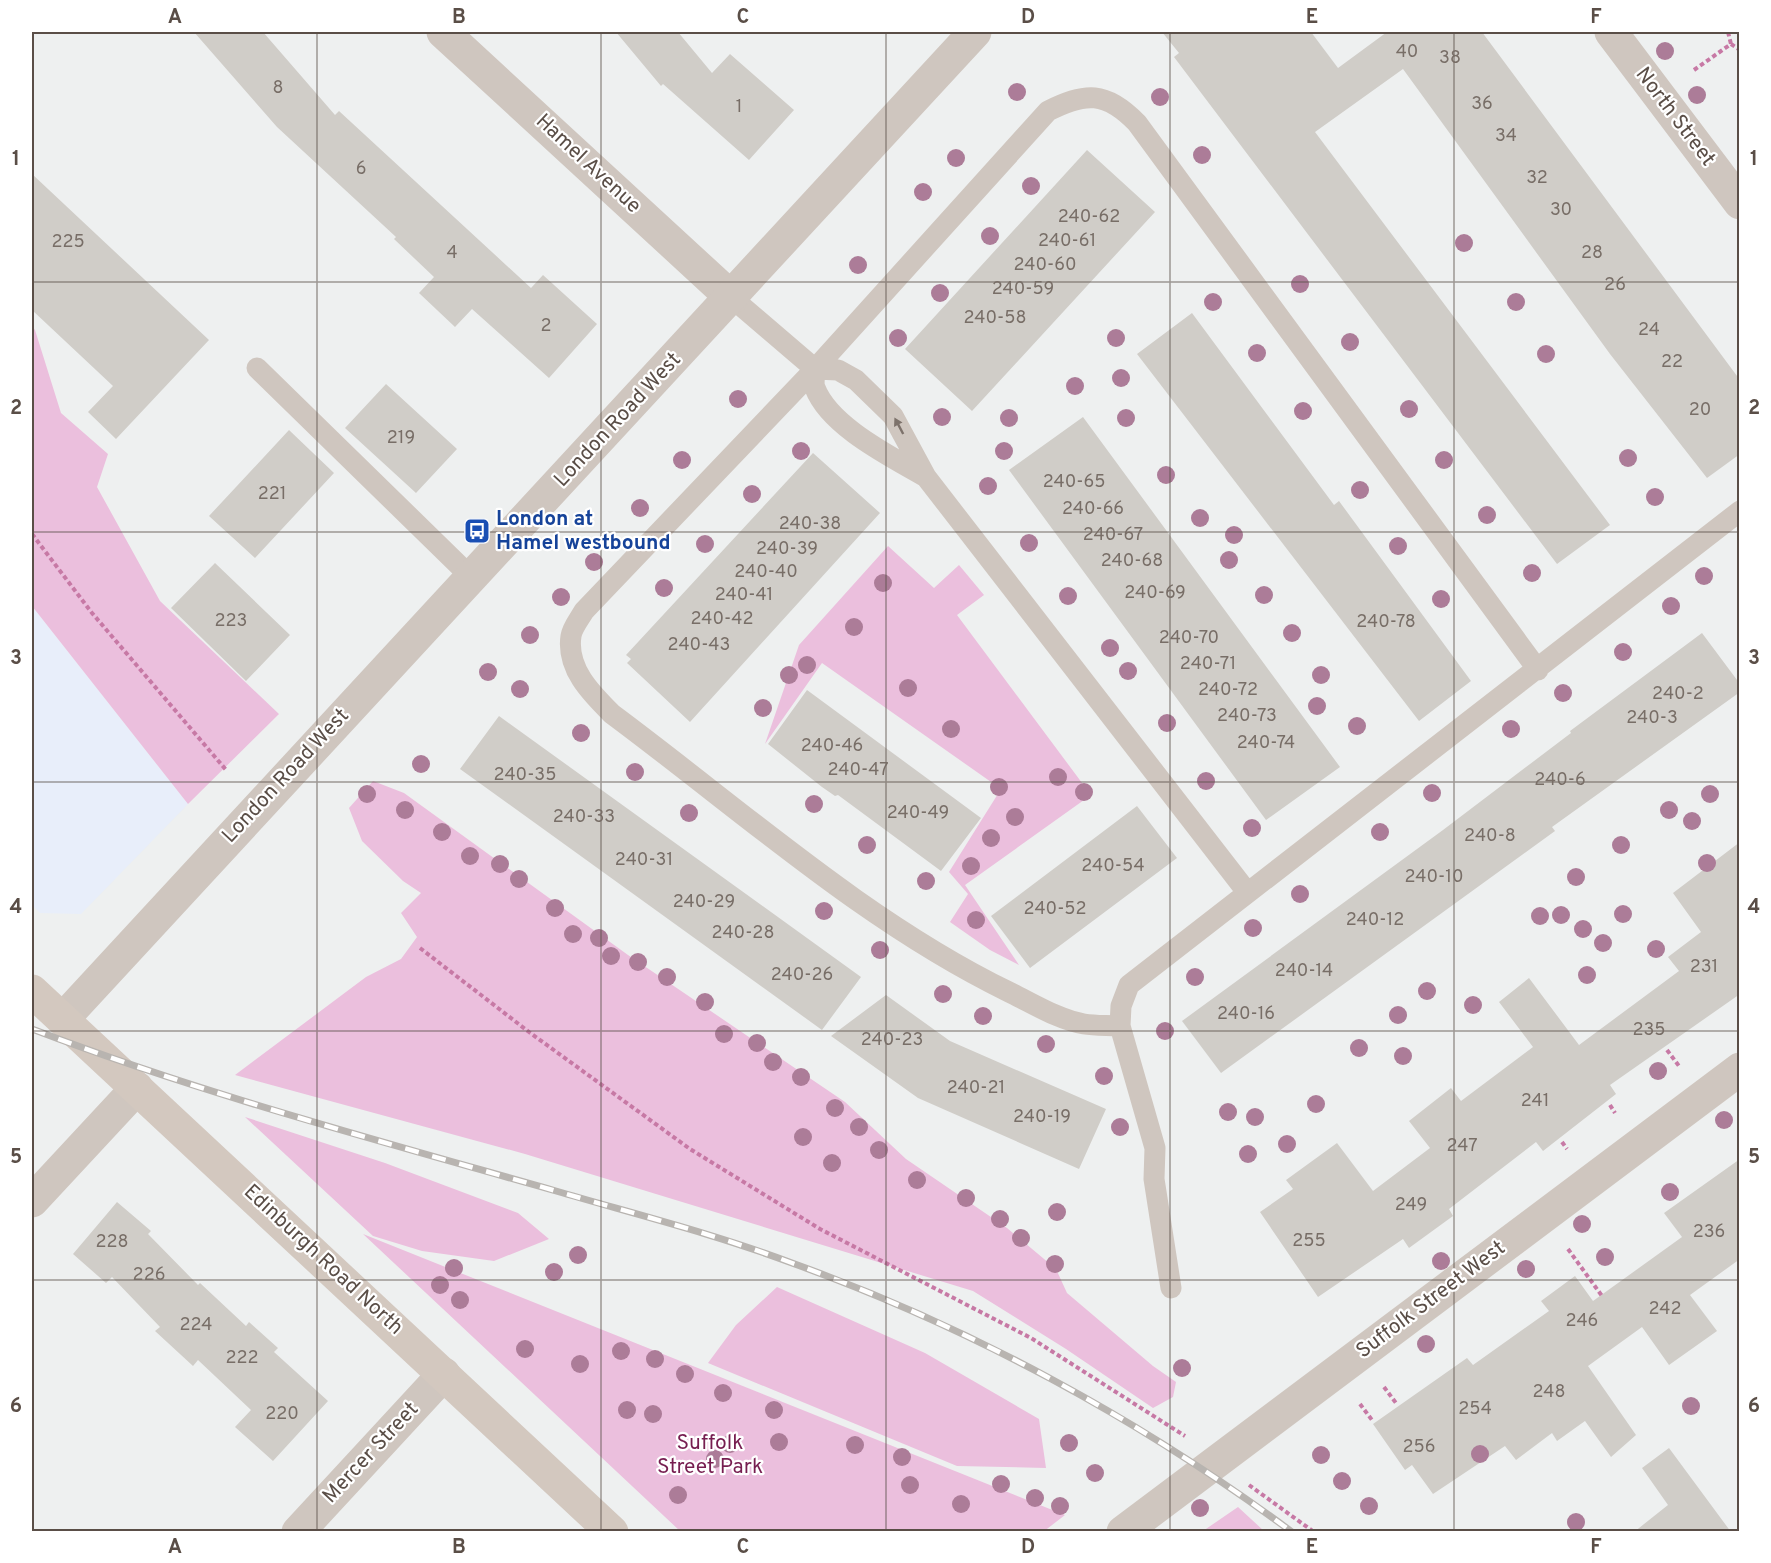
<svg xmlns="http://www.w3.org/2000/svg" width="1771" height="1563" font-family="Overpass,sans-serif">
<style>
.commercial{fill:#e8eefa}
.green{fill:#ebbfdd}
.building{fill:#d0cdc8}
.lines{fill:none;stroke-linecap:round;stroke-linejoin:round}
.path{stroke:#c779a5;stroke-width:4;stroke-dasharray:4.5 3;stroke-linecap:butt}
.service{stroke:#cfc6bf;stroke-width:21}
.minor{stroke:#cfc6bf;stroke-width:33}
.tertiary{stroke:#cfc6bf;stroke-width:33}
.secondary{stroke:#d3c8bf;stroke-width:33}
.rail-casing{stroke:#b8b4b0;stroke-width:7}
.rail{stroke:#fff;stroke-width:4.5;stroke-dasharray:14;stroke-linecap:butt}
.tree{fill:#ac7c98}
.oneway{fill:#7d726b}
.grid{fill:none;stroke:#5a4e47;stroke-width:1.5;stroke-opacity:0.55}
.labels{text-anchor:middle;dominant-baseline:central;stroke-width:4.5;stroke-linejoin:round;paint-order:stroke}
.number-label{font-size:18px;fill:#786e67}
.street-label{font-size:21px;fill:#5a4e47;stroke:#fff}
.transit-label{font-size:21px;font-weight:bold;fill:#164399;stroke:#fff;text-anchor:start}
.park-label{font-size:21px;fill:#761d50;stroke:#fff}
.neatline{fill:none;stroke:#5a4e47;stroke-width:2}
.grid-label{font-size:20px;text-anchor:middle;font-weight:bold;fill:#5a4e47}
</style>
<rect width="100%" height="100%" fill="#eef0f0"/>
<!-- commercial -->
<path class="commercial" d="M32,606L188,804L81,914L40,913L32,905Z"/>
<!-- green -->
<path class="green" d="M32,326L35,330L61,413L108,454L97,487L160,601L279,714L188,804L32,606Z
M888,546L934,588L959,565L984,595L957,615L1091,795L965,885L1019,965L990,950L950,922L968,894L949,872L1001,789L822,663L765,744L799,645Z
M373,781L404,793L628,955L845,1102L906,1159L1007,1228L1056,1269L1067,1293L1153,1366L1176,1382L1173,1397L1153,1408L1066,1349L973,1291L525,1154L235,1075L366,977L401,959L417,937L401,913L421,893L403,881L362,841L349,808Z
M245,1117L385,1163L518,1213L549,1239L494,1261L422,1251L373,1236Z
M363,1234L1065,1515L1043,1532L680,1531Z
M777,1287L925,1353L1039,1419L1046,1468L957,1466L708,1363L736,1325Z
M1238,1507L1264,1531H1203Z"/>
<!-- building -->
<path class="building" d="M194,32H263L335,115L339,111L531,288L543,275L597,324L549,378L472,309L455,327L419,293L434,277L394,239L396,237L277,127Z
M616,32H678L712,73L730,54L794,110L749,160L663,84L661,86Z
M1162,32H1311L1338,68L1387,32H1482L1740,380V454L1707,478L1610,354L1403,69L1315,132L1610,525L1557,564L1174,57L1179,53Z
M1087,150L1155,212L972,411L905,349Z
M32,174L209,340L116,439L88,412L113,386L32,310Z
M1192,313L1334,505L1339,501L1471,681L1419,721L1137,354Z
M386,384L457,449L416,493L345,428Z
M1083,417L1340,767L1266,820L1009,470Z
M289,430L334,473L255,558L209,516Z
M813,453L880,513L690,722L627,663L631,659L626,655Z
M215,563L290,635L246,681L171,608Z
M1702,633L1740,684V692L1552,827L1555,831L1221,1073L1182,1021L1443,830L1571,733L1570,731Z
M807,690L981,818L941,871L838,795L835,796L822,787L768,744Z
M499,716L861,977L822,1030L460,769Z
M1137,806L1177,858L1030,968L991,916Z
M1740,842V994L1610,1085L1616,1094L1543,1151L1536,1142L1449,1209L1453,1216L1409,1248L1403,1239L1318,1297L1260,1212L1293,1189L1286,1180L1337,1143L1373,1191L1430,1148L1409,1121L1451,1088L1461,1101L1533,1047L1499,1002L1529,978L1579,1045L1679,971L1668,957L1701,932L1673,893Z
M886,995L950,1041L1106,1109L1079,1169L918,1098L831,1036Z
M1740,1159V1259L1690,1295L1717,1331L1669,1365L1642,1327L1588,1366L1636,1435L1611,1457L1585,1421L1557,1441L1552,1433L1516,1460L1505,1446L1433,1494L1412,1465L1405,1470L1373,1424L1467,1358L1473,1365L1549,1311L1541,1301L1575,1276L1593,1301L1682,1237L1664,1213Z
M117,1202L151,1231L148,1234L198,1285L200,1283L246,1326L249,1322L278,1348L274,1352L328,1401L273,1461L235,1427L251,1410L198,1360L193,1366L155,1331L160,1327L112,1277L106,1283L73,1254Z
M1669,1448L1731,1532H1634L1668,1505L1642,1468Z"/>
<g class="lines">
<!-- path -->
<path class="path" d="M1728,32L1731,44
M1694,70L1731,44L1740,50
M32,534L92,613L227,771
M420,948L529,1032L690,1149L820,1229L1031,1338L1185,1436
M1667,1050L1679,1066
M1610,1105L1615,1113
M1562,1142L1567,1149
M1568,1249L1602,1296
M1384,1387L1396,1403
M1360,1404L1372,1420
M1249,1485L1314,1532"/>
<!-- service -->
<path class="service" d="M732,298L815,369L838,370L856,380L893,416L926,477L1247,892
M257,368L472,578
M815,369C815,375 813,383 815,388C830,427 892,457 926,477
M1120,1026C1109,1025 1096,1026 1084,1024C1059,1020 1032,1003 1009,992C865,922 740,809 612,714C592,694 566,669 571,636C572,628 580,618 584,611L815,369L1048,111C1085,92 1106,91 1137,123L1538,670
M1171,1288L1154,1179L1155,1148L1120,1026L1121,1006L1129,985L1740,511"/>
<!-- minor -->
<path class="minor" d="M443,32L732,298
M1611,32L1740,203
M32,1201L137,1088
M298,1532L444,1374
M1123,1532L1740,1069"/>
<!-- tertiary -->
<path class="tertiary" d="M63,1019L975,32"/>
<!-- secondary -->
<path class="secondary" d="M32,991L612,1532"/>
<!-- rail casing -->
<g class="rail-casing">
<path id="rail" d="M32,1029C203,1094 380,1141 556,1191C635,1214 715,1234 792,1263C970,1327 1141,1420 1292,1532"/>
</g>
<!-- rail -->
<use href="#rail" class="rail"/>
</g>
<!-- trees -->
<g class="tree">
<circle cx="1665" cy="51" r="9"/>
<circle cx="1017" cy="92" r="9"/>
<circle cx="1697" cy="95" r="9"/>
<circle cx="1160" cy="97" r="9"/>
<circle cx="1202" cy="155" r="9"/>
<circle cx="956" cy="158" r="9"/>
<circle cx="1031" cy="186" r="9"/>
<circle cx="923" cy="192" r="9"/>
<circle cx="990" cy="236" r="9"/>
<circle cx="1464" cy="243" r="9"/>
<circle cx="858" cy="265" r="9"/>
<circle cx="1300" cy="284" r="9"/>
<circle cx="940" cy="293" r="9"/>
<circle cx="1213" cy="302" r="9"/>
<circle cx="1516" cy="302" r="9"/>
<circle cx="898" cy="338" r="9"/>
<circle cx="1116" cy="338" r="9"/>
<circle cx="1350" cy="342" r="9"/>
<circle cx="1257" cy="353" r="9"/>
<circle cx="1546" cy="354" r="9"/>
<circle cx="1121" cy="378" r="9"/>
<circle cx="1075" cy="386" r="9"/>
<circle cx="738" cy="399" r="9"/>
<circle cx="1409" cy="409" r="9"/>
<circle cx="1303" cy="411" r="9"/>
<circle cx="942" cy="417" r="9"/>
<circle cx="1009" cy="418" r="9"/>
<circle cx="1126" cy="418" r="9"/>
<circle cx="801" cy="451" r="9"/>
<circle cx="1004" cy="451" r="9"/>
<circle cx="1628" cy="458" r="9"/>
<circle cx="682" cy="460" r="9"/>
<circle cx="1444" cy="460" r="9"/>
<circle cx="1166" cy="475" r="9"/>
<circle cx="988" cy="486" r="9"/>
<circle cx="1360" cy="490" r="9"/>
<circle cx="752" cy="494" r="9"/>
<circle cx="1655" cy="497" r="9"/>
<circle cx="640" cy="508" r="9"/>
<circle cx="1487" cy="515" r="9"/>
<circle cx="1200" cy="518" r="9"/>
<circle cx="1234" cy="535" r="9"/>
<circle cx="1029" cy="543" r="9"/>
<circle cx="705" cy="544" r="9"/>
<circle cx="1398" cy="546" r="9"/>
<circle cx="1229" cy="560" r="9"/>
<circle cx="594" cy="562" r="9"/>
<circle cx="1532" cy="573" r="9"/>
<circle cx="1704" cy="576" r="9"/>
<circle cx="883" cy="583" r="9"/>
<circle cx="664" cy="588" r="9"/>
<circle cx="1264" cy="595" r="9"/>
<circle cx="1068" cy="596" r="9"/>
<circle cx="561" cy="597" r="9"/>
<circle cx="1441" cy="599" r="9"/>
<circle cx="1671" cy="606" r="9"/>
<circle cx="854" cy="627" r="9"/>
<circle cx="1292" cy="633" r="9"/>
<circle cx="530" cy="635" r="9"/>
<circle cx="1110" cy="648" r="9"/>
<circle cx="1623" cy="652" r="9"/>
<circle cx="807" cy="665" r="9"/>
<circle cx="1128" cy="671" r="9"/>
<circle cx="488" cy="672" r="9"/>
<circle cx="789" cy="675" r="9"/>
<circle cx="1321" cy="675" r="9"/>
<circle cx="908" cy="688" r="9"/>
<circle cx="520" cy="689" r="9"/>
<circle cx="1563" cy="693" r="9"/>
<circle cx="1317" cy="706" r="9"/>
<circle cx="763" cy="708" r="9"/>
<circle cx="1167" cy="723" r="9"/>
<circle cx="1357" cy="726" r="9"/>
<circle cx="951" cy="729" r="9"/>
<circle cx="1511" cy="729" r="9"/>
<circle cx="581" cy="733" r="9"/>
<circle cx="421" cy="764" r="9"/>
<circle cx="635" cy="772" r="9"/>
<circle cx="1058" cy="777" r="9"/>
<circle cx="1206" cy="781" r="9"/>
<circle cx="999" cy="787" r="9"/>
<circle cx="1084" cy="792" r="9"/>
<circle cx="1432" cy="793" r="9"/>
<circle cx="367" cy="794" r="9"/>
<circle cx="1710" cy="794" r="9"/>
<circle cx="814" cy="804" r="9"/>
<circle cx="405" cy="810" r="9"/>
<circle cx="1669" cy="810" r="9"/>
<circle cx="689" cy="813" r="9"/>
<circle cx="1015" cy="817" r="9"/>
<circle cx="1692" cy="821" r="9"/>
<circle cx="1252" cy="828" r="9"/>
<circle cx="442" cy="832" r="9"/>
<circle cx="1380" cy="832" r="9"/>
<circle cx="991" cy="838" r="9"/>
<circle cx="867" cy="845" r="9"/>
<circle cx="1621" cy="845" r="9"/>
<circle cx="470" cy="856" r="9"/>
<circle cx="1707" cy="863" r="9"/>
<circle cx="500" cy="864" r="9"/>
<circle cx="971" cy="866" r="9"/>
<circle cx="1576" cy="877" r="9"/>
<circle cx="519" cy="879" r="9"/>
<circle cx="926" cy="881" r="9"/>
<circle cx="1300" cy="894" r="9"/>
<circle cx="555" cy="908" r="9"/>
<circle cx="824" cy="911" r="9"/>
<circle cx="1623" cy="914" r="9"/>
<circle cx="1561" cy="915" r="9"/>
<circle cx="1540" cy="916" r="9"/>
<circle cx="976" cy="920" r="9"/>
<circle cx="1253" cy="928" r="9"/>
<circle cx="1583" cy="929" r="9"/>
<circle cx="573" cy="934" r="9"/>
<circle cx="599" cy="938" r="9"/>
<circle cx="1603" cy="943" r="9"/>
<circle cx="1656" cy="949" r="9"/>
<circle cx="880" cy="950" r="9"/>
<circle cx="611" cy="956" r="9"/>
<circle cx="638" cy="962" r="9"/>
<circle cx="1587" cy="975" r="9"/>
<circle cx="667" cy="977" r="9"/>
<circle cx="1195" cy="977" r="9"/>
<circle cx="1427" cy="991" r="9"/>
<circle cx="943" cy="994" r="9"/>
<circle cx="705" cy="1002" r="9"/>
<circle cx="1473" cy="1005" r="9"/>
<circle cx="1398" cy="1015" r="9"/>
<circle cx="983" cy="1016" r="9"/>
<circle cx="1165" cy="1031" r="9"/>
<circle cx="724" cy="1034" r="9"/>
<circle cx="757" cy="1043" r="9"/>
<circle cx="1046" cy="1044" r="9"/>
<circle cx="1359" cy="1048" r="9"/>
<circle cx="1403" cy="1056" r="9"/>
<circle cx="773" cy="1062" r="9"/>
<circle cx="1658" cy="1071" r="9"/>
<circle cx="1104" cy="1076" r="9"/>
<circle cx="801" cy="1077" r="9"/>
<circle cx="1316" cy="1104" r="9"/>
<circle cx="835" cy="1108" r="9"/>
<circle cx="1228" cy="1112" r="9"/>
<circle cx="1255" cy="1117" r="9"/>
<circle cx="1724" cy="1120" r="9"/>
<circle cx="859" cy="1127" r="9"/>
<circle cx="1120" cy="1127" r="9"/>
<circle cx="803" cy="1137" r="9"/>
<circle cx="1287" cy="1144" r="9"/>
<circle cx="879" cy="1150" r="9"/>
<circle cx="1248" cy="1154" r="9"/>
<circle cx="832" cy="1163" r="9"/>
<circle cx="917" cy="1180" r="9"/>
<circle cx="1670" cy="1192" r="9"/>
<circle cx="966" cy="1198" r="9"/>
<circle cx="1057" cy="1212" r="9"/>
<circle cx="1000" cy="1219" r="9"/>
<circle cx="1582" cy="1224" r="9"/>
<circle cx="1021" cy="1238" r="9"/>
<circle cx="578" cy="1255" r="9"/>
<circle cx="1605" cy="1257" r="9"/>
<circle cx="1441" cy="1261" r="9"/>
<circle cx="1055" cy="1264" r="9"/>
<circle cx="454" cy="1268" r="9"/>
<circle cx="1526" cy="1269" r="9"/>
<circle cx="554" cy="1272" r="9"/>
<circle cx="440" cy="1285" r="9"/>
<circle cx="460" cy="1300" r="9"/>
<circle cx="1426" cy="1344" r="9"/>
<circle cx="525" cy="1349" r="9"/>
<circle cx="621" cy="1351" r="9"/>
<circle cx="655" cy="1359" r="9"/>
<circle cx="580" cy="1364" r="9"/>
<circle cx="1182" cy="1368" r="9"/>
<circle cx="685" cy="1374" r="9"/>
<circle cx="723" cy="1393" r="9"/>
<circle cx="1691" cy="1406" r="9"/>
<circle cx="627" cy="1410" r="9"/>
<circle cx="774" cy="1410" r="9"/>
<circle cx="653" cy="1414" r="9"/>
<circle cx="779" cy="1442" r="9"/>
<circle cx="1069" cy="1443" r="9"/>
<circle cx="730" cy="1444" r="9"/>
<circle cx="855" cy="1445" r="9"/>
<circle cx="1480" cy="1454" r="9"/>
<circle cx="1321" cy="1455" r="9"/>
<circle cx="902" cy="1457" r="9"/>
<circle cx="715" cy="1459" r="9"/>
<circle cx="1095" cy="1473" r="9"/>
<circle cx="1342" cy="1481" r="9"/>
<circle cx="1001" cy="1484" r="9"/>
<circle cx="910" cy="1485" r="9"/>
<circle cx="678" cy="1495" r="9"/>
<circle cx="1035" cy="1498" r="9"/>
<circle cx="961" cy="1504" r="9"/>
<circle cx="1060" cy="1506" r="9"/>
<circle cx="1369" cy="1506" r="9"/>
<circle cx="1200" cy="1508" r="9"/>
<circle cx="1576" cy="1522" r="9"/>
</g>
<!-- one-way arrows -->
<defs><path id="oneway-solid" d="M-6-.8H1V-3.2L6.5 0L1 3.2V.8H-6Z" transform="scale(1.5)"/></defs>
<use class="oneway" href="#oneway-solid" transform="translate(899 426) rotate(-118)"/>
<!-- grid -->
<path class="grid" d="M317,32V1532M601,32V1532M886,32V1532M1170,32V1532M1454,32V1532M32,282H1740M32,532H1740M32,782H1740M32,1031H1740M32,1280H1740"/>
<!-- icons -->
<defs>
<g id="bus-square" transform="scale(1.35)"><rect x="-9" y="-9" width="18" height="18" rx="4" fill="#1a4fb4" stroke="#fff"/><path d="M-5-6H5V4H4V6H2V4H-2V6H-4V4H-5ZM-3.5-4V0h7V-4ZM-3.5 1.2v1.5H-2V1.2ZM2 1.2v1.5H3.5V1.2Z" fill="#fff"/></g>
</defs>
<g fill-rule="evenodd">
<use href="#bus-square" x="477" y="531"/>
</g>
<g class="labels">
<!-- number labels -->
<g class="number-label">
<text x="1407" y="52">40</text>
<text x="1450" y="58">38</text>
<text x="278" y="88">8</text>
<text x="1482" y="104">36</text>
<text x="739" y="107">1</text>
<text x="1506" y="136">34</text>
<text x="361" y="169">6</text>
<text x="1537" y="178">32</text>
<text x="1561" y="210">30</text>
<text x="1089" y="217">240-62</text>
<text x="1067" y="241">240-61</text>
<text x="68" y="242">225</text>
<text x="452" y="253">4</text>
<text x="1592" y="253">28</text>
<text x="1045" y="265">240-60</text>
<text x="1615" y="285">26</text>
<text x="1023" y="289">240-59</text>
<text x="995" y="318">240-58</text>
<text x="546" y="326">2</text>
<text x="1649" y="330">24</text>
<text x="1672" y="362">22</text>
<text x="1700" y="410">20</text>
<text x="401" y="438">219</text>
<text x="1074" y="482">240-65</text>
<text x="272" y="494">221</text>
<text x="1093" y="509">240-66</text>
<text x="810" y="524">240-38</text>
<text x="1113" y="535">240-67</text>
<text x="787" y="549">240-39</text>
<text x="1132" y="561">240-68</text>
<text x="766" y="572">240-40</text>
<text x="1155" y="593">240-69</text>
<text x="744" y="595">240-41</text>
<text x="722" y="619">240-42</text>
<text x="231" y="621">223</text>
<text x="1386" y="622">240-78</text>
<text x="1189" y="638">240-70</text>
<text x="699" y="645">240-43</text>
<text x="1208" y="664">240-71</text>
<text x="1228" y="690">240-72</text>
<text x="1678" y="694">240-2</text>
<text x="1247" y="716">240-73</text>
<text x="1652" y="718">240-3</text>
<text x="1266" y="743">240-74</text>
<text x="832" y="746">240-46</text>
<text x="858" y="770">240-47</text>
<text x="525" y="775">240-35</text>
<text x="1560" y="780">240-6</text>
<text x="918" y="813">240-49</text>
<text x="584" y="817">240-33</text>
<text x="1490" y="836">240-8</text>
<text x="644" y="860">240-31</text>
<text x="1113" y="866">240-54</text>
<text x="1434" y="877">240-10</text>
<text x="704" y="902">240-29</text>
<text x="1055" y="909">240-52</text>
<text x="1375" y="920">240-12</text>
<text x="743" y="933">240-28</text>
<text x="1704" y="967">231</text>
<text x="1304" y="971">240-14</text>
<text x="802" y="975">240-26</text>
<text x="1246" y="1014">240-16</text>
<text x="1649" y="1030">235</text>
<text x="892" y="1040">240-23</text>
<text x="976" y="1088">240-21</text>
<text x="1535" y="1101">241</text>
<text x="1042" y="1117">240-19</text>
<text x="1462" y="1146">247</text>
<text x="1411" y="1205">249</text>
<text x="1709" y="1232">236</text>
<text x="1309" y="1241">255</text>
<text x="112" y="1242">228</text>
<text x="149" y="1275">226</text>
<text x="1665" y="1309">242</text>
<text x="1582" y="1321">246</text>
<text x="196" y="1325">224</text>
<text x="242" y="1358">222</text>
<text x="1549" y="1392">248</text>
<text x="1475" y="1409">254</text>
<text x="282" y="1414">220</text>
<text x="1419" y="1447">256</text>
</g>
<!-- street labels -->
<g class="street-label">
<text transform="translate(1675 117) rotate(53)">North Street</text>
<text transform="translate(588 164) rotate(43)">Hamel Avenue</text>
<text transform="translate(618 420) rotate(-47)">London Road West</text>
<text transform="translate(286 776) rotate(-47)">London Road West</text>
<text transform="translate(323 1260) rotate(43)">Edinburgh Road North</text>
<text transform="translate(1431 1300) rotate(-37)">Suffolk Street West</text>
<text transform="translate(371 1453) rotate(-47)">Mercer Street</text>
</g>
<!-- transit labels -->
<g class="transit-label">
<text x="496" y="519">London at<tspan x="496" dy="24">Hamel westbound</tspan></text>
</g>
<!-- park labels -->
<g class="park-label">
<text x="710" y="1443">Suffolk<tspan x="710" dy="24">Street Park</tspan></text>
</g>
</g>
<!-- border -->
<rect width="1771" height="1563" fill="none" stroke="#ffffff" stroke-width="66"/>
<rect x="33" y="33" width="1705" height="1497" class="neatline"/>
<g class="grid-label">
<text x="175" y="23">A</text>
<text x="459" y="23">B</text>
<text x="743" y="23">C</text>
<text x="1028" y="23">D</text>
<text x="1312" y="23">E</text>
<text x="1596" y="23">F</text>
<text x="16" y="165">1</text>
<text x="1754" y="165">1</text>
<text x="16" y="414">2</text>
<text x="1754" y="414">2</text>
<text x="16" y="664">3</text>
<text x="1754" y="664">3</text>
<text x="16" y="913">4</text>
<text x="1754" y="913">4</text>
<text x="16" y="1163">5</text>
<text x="1754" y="1163">5</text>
<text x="16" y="1412">6</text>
<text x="1754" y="1412">6</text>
<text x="175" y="1553">A</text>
<text x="459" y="1553">B</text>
<text x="743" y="1553">C</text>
<text x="1028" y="1553">D</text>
<text x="1312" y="1553">E</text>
<text x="1596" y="1553">F</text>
</g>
</svg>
